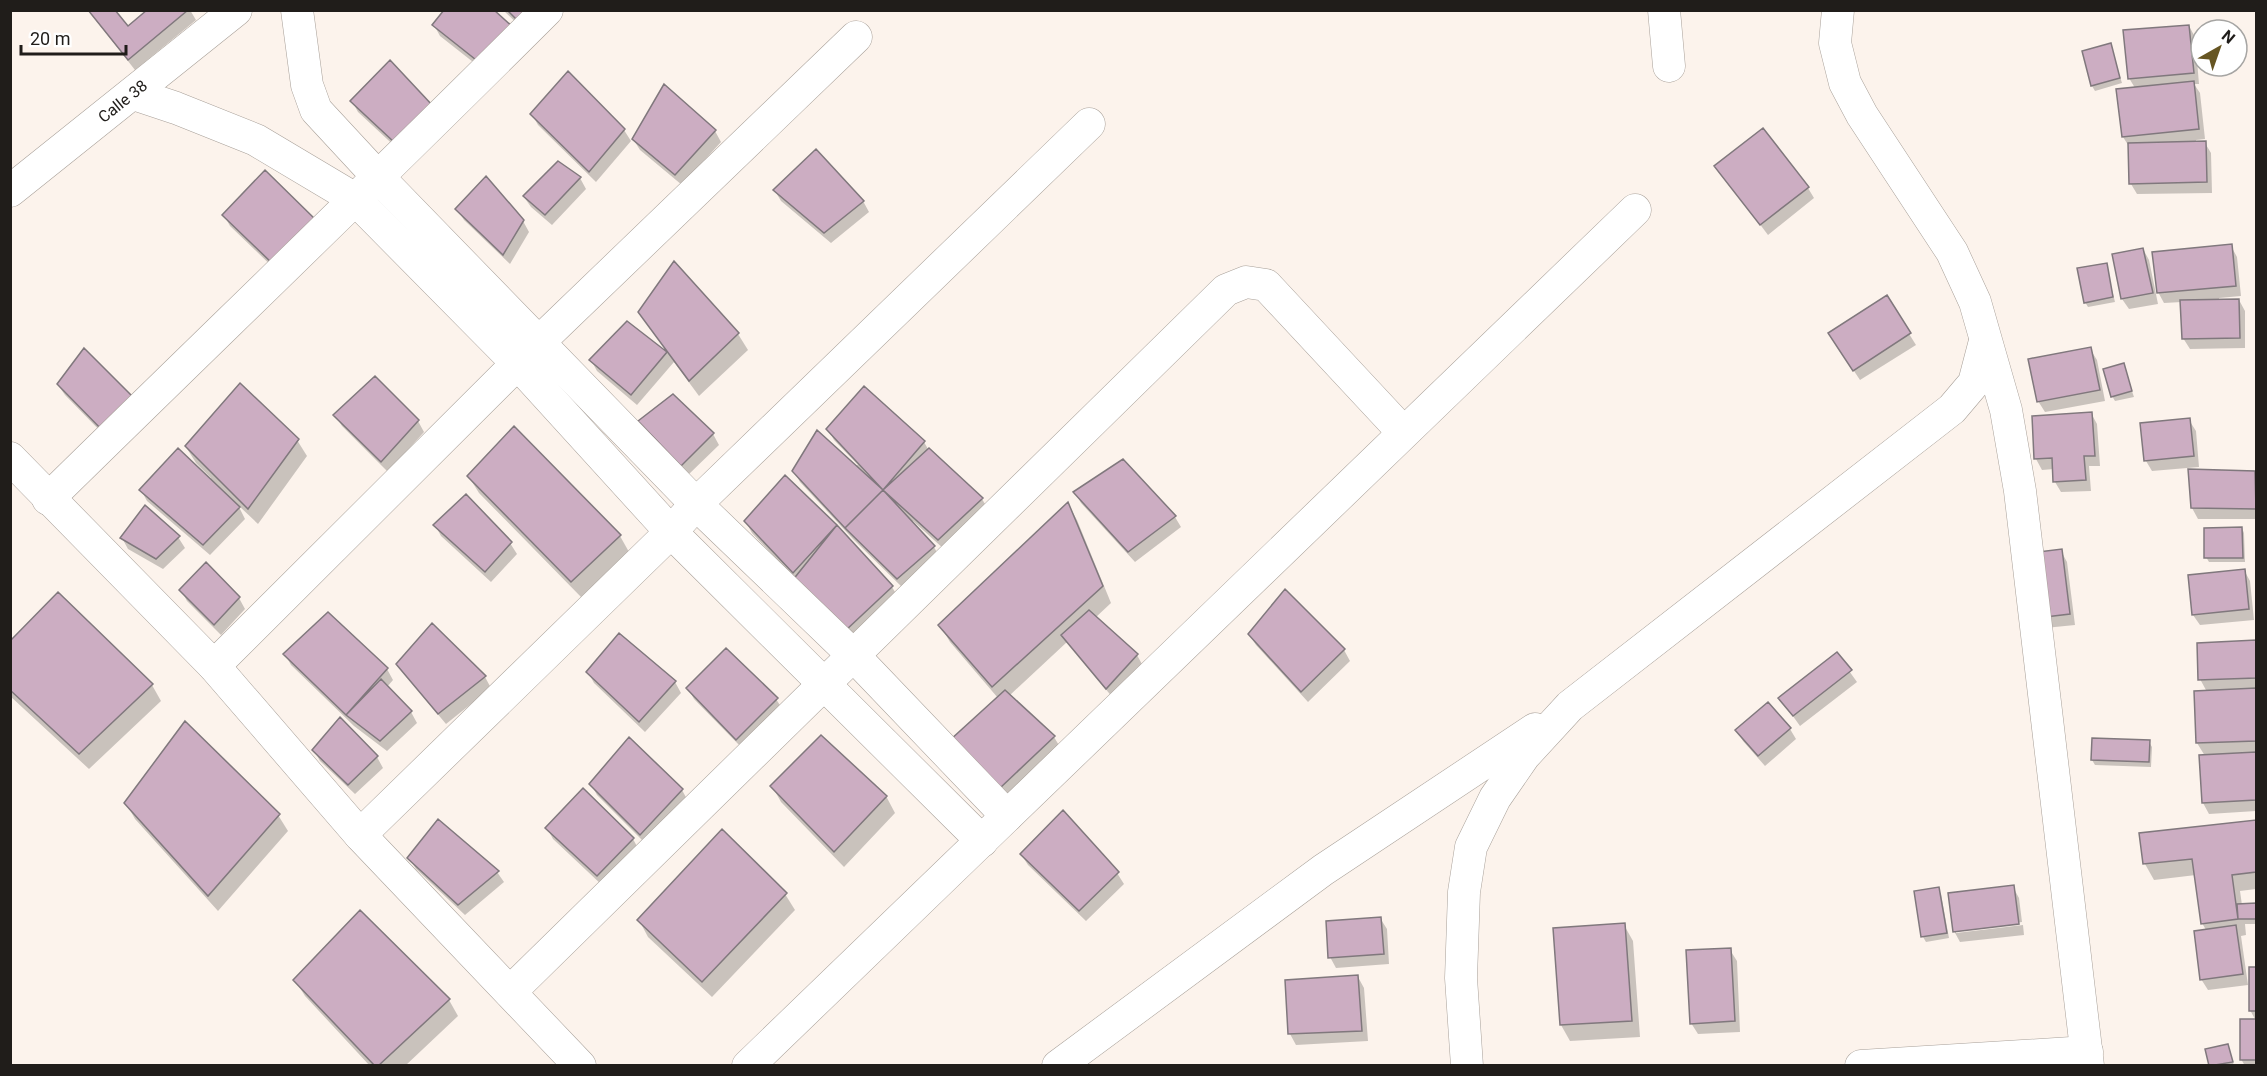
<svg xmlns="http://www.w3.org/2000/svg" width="2267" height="1076" font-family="Roboto,sans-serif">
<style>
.shadow{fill:#0003}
.building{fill:#ccadc2;stroke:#80787d;stroke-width:1.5}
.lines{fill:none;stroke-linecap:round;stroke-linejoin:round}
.street-casing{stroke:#a8a099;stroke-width:33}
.street{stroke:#fff;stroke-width:32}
.labels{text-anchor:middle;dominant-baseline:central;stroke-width:4.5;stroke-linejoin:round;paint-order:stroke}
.street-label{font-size:16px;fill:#201d1a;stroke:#fff}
</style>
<rect width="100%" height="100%" fill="#fcf3ec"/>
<!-- shadow -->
<path class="shadow" d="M88,10H113L128,28L149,10H190L196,20L135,70Z
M445,10L487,73L440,36L434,25Z
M503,10H550L527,33Z
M2189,26L2195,37L2199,84H2194L2200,93L2205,139L2196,140V143H2205L2211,153L2212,193L2137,194L2131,184L2130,148L2123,137L2135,88L2129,78Z
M2110,45L2122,83L2095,91L2092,86Z
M664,87L715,131L721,142L682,185L640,150L633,139Z
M352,101L432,107L402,153L358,112Z
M532,114L624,130L631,141L596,182L538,125Z
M558,163L580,178L586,189L552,225L531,207L524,197Z
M1716,166L1808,188L1814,198L1768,235Z
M265,172L282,276L230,226L224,215Z
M775,191L863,201L869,212L831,243L781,201Z
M457,209L523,221L529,232L510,264L464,220Z
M2231,246L2237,257L2241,296L2219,298V301L2239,300L2245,311V348L2190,349L2183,338L2182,302L2164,303L2158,292Z
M2143,249L2149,260L2158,304L2129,309L2122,299Z
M674,264L738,334L748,350L699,396L674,362L637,405L597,371L591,360L627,323L668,353L640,313Z
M2106,265L2115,302L2088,307L2085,302Z
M1886,297L1916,345L1860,380L1836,344Z
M2090,349L2097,360L2105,401L2045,412L2038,401Z
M84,351L111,442L65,395L58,385Z
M2123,365L2134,397L2115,401L2112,396Z
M672,396L713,434L719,445L688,475L647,432L640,421Z
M2091,413L2097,424L2100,466H2089L2091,491L2061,492L2055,482L2054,469L2042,470L2036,459Z
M335,415L418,421L424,432L388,472L342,426Z
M2189,420L2196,431L2199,467L2152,471L2146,461Z
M828,429L924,442L928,449L982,499L988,509L945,550L913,521L912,522L934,547L940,558L904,589L853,539L800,482L794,471L858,465L834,440Z
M297,440L307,456L258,524L238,505L245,519L210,555L147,501L141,490L209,480L211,478L196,463L186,447Z
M1122,461L1175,517L1181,527L1135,562L1081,503L1075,492Z
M2255,472L2256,476V519H2198L2192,508Z
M469,477L620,536L629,552L581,597L479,493Z
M785,477L836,526L892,587L898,597L852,641L752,533L746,522Z
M1068,504L1077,520L1111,603L1095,618L1137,655L1143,666L1113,698L1067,642L1009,696L1054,737L1060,747L1007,798L957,752L998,698L950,642L940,625Z
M435,525L510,543L517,554L491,582L441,536Z
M2242,528L2244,533L2245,562H2209L2206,557Z
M178,537L185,548L163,569L128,549L122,538Z
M2061,551L2067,562L2075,625L2045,628Z
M2244,570L2250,581L2254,620L2200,625L2193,615Z
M181,590L239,598L245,609L221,635L187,601Z
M432,625L485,677L491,688L446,724L405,675L398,664Z
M1249,634L1344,650L1350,661L1308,702L1256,645Z
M619,635L675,682L681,693L645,732L594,683L588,672Z
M2256,642V811L2209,814L2203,803L2205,756L2197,743L2207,692L2200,679L2199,644Z
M10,643L152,685L161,701L89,769L10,696Z
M285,654L387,669L393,680L387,687L411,712L417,723L387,751L354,726L291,665Z
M1837,654L1857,682L1800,726L1780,698Z
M688,688L776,699L783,710L743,749L694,699Z
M340,720L377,757L383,768L355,794L320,761L314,750Z
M1790,729L1796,739L1765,766L1743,741L1737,731Z
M2149,742L2152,747L2151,767L2095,765L2092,760Z
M591,784L682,790L688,801L647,845L597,795Z
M772,786L886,796L895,813L844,867L781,802Z
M126,803L278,815L288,831L218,911L135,819Z
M2256,821V889L2240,891L2242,905H2256V924H2245L2246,935L2241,936L2248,985L2208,990L2201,979L2206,930L2202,923L2196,875L2154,880L2145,864L2141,835Z
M547,828L633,839L639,850L603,886L553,839Z
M1021,854L1117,873L1124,884L1086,921L1028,865Z
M409,858L497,872L504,882L465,915L416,869Z
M2013,887L2019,898L2022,922L1956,930V933L2023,925L2024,935L1960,942L1954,931Z
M1938,889L1941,894L1949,938L1926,942L1923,937L1916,892Z
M785,894L795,910L712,997L648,937L639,920Z
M1380,918L1387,929L1389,964L1336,968L1330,957Z
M1624,925L1633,941L1640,1037L1570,1041L1561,1025Z
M1730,950L1737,961L1740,1032L1698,1034L1691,1023Z
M2251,968H2256V1066H2245L2241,1059V1021H2256L2250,1010Z
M1358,977L1364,988L1368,1041L1296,1045L1290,1034Z
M295,980L449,1000L458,1016L405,1066H370L305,996Z
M2228,1045L2234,1066H2211Z"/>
<!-- building -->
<path class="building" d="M88,10H115L128,26L147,10H188L128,60Z
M444,10H494L514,28L480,63L432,25Z
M507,10H533L520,23Z
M2189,25L2194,73L2128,79L2123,30Z
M2111,43L2120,78L2091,86L2082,51Z
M390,60L433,106L395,143L350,101Z
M568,71L625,129L589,172L530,114Z
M2194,81L2199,129L2122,137L2116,89Z
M664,84L716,130L675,175L632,139Z
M1763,128L1809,187L1760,225L1714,166Z
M2206,141L2207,182L2129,184L2128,143Z
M816,149L864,201L824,233L773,190Z
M558,161L581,177L545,215L523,196Z
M265,170L318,222L275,266L222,215Z
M486,176L524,220L503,255L455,209Z
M2232,244L2236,286L2157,293L2152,252Z
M2143,248L2153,293L2121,299L2112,254Z
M674,261L739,333L689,381L638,312Z
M2107,263L2113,297L2084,303L2077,268Z
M1887,295L1911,333L1853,371L1828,333Z
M2239,299L2240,338L2182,339L2180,300Z
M627,321L667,352L631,395L589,360Z
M2091,347L2100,390L2037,402L2028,359Z
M84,348L136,400L104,432L57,384Z
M2124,363L2132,391L2111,397L2103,369Z
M375,376L419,420L381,462L333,415Z
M240,383L299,439L248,509L185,446Z
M864,386L925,441L883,490L826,429Z
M673,394L714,433L681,466L638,421Z
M2092,412L2095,456H2084L2086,480L2053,482L2052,458L2034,459L2032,416Z
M2190,418L2194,456L2144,461L2140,423Z
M514,426L621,535L571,582L467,476Z
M817,430L883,490L845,528L792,471Z
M178,448L240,507L203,545L139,490Z
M929,448L983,498L938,540L883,490Z
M1123,459L1176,516L1128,552L1073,492Z
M2188,469L2255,471L2256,509L2191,508Z
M785,475L837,525L793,573L744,521Z
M883,490L935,546L897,579L845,528Z
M466,494L512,542L485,572L433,525Z
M1068,502L1103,586L992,687L938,625Z
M145,505L180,536L156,559L120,538Z
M837,525L893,586L845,631L792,581Z
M2242,527L2243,558H2204V528Z
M2062,549L2070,614L2037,618L2030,553Z
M206,562L240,597L214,625L179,590Z
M2245,569L2249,609L2192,615L2188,575Z
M1285,589L1345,649L1301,692L1248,634Z
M58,592L153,684L79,754L10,690V641Z
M1089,610L1138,654L1106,689L1061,635Z
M328,612L388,668L346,715L283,654Z
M432,623L486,676L438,714L396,664Z
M619,633L676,681L639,722L586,672Z
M2256,640V678L2198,680L2197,643Z
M726,648L778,698L736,740L686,688Z
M1837,652L1852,670L1793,716L1778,698Z
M381,679L412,711L380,741L346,715Z
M2256,688V741L2196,743L2194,691Z
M1005,690L1055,736L1000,788L949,741Z
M1768,702L1791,728L1758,756L1735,730Z
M340,717L378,756L348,785L312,750Z
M185,721L280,814L208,896L124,803Z
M821,735L887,796L834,852L770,786Z
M629,737L683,789L640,835L589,784Z
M2092,738L2150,740L2149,762L2091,760Z
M2256,752V800L2202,803L2199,755Z
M583,788L634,838L597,876L545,828Z
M1063,810L1119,872L1079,911L1020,854Z
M438,819L499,871L458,905L407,858Z
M2256,820V872L2232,875L2238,919L2201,924L2192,859L2143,864L2139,833Z
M722,829L787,893L702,982L637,920Z
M2014,885L2019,924L1953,932L1948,893Z
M1939,887L1947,933L1921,937L1914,891Z
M2256,903V919H2238L2237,904Z
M360,910L450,999L378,1066H375L293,980Z
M1381,917L1384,954L1328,958L1326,921Z
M1625,923L1632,1021L1560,1025L1553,928Z
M2236,925L2243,974L2200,980L2194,931Z
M1731,948L1735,1021L1690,1024L1686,950Z
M2249,967H2256V1011H2249Z
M1358,975L1362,1031L1288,1034L1285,980Z
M2240,1019H2256V1060H2240Z
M2228,1044L2233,1062L2209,1066L2205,1049Z"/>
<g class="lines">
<!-- street casing -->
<g class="street-casing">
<g id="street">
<path d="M297,10L307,85L316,110L379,178L696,504L853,655L1007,816"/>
<path d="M1664,10L1669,66"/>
<path d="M1838,10L1835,43L1845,83L1862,115L1952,252L1975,302L2006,410L2020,491L2088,1066"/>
<path d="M134,94L176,108L256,140L355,199L518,364L671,532L982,841"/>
<path id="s1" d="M10,191L236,10"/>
<path d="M10,458L214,666L360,835L580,1066"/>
<path d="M48,499C214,336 382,175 547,10"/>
<path d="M214,666L539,342L856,37"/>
<path d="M360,835L671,532L696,504L1089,124"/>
<path d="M510,992L1226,290L1246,282L1266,285L1403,432"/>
<path d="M748,1066L1635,210"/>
<path d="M1058,1066L1323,870L1535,729"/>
<path d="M1467,1066L1461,978L1464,892L1471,847L1495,798L1524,756L1570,706L1952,409L1974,383L1985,341"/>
<path d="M1861,1066L2087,1052"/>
</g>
</g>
<!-- street -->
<use href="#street" class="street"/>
</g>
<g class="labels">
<!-- street labels -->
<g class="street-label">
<text stroke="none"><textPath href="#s1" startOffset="144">Calle 38</textPath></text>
</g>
</g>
<!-- border -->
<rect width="2267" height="1076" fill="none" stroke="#201d1a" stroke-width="24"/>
<!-- north arrow -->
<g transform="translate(2219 48) rotate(40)"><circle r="28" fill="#ffffff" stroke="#a6a5a3" stroke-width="1.5"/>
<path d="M0-4.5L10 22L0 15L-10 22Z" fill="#665522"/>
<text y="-9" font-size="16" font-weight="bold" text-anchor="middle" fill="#201d1a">N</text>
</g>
<!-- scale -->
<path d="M21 45v9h105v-9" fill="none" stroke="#201d1a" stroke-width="3"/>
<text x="30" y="45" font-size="18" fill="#201d1a" stroke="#ffffff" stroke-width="4.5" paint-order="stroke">20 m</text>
</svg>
